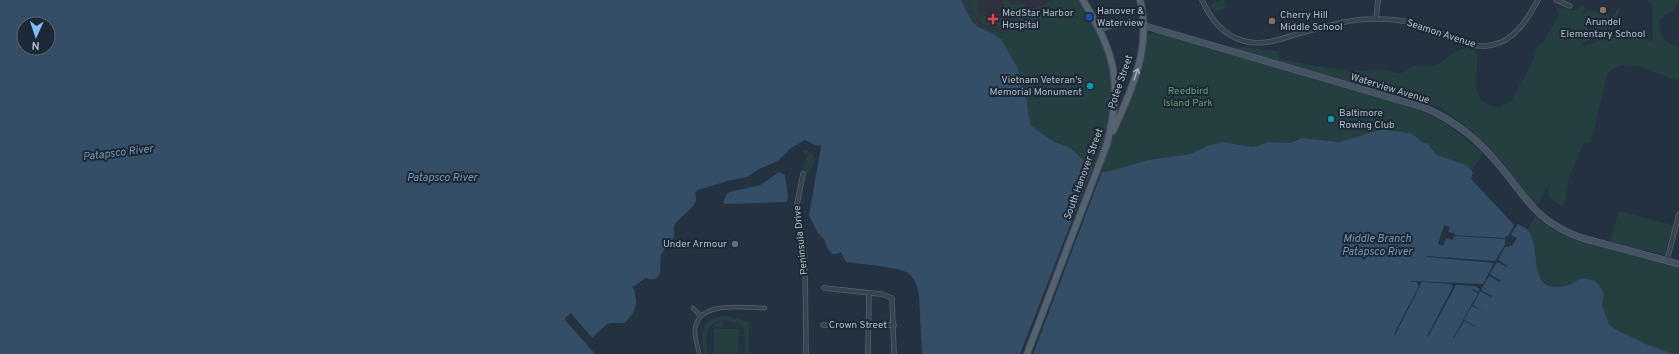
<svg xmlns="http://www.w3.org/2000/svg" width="1679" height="354" font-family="Overpass,sans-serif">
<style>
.medical{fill:#313040}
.green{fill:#253f41}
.water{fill:#354e68;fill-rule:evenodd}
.pier{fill:#233140}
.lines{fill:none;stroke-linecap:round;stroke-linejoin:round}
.pedestrian-casing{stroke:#55616d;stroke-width:4.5}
.minor-casing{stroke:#55616d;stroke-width:5.5}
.secondary-casing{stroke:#55616d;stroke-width:7}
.primary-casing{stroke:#404c59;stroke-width:8}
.pedestrian{stroke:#374350;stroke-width:3}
.minor{stroke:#374350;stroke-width:4}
.secondary{stroke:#455263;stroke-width:5.5}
.primary{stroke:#556270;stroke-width:6}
.oneway{stroke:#a0acb8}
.education-dot{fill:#8d6e63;stroke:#1c2835;stroke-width:1.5}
.transit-dot{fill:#1a4fb4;stroke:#1c2835;stroke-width:1.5}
.health-dot{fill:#e0444e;stroke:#1c2835;stroke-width:1.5}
.culture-dot{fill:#0f9aa8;stroke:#1c2835;stroke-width:1.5}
.service-dot{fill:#5c6f8a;stroke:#1c2835;stroke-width:1.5}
.labels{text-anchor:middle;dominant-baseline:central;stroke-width:4;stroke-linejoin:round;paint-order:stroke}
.poi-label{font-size:10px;fill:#b3beca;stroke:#1c2835;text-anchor:start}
.street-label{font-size:10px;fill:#b3beca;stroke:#1c2835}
.park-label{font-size:10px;fill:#699d72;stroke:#1c2835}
.water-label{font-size:11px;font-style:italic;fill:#7996b3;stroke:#1c2835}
</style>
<rect width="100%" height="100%" fill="#233140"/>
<!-- medical -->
<path class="medical" d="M961,0H1053L1016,17L999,37L994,34L978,27L972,21Z"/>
<!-- green -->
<path class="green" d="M962,0H966L978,23L982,26L1002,33L1003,31L983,24L976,17L967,0H977L979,3L978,11C984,16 991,21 999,18L1002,24L1007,26L1014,19V17L1053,0H1080C1095,27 1111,54 1112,86C1113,98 1111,111 1109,123L1118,126C1128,104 1139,83 1144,60C1146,51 1144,39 1150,33L1155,32L1418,109L1447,124L1483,153L1472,171L1466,165L1437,155L1432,148L1425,142H1422L1413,134L1383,129L1340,142L1307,138L1298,139L1290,143L1264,144L1252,147L1222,142L1207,146L1191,154L1148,160L1110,171L1103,172L1097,171L1091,167L1069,147L1054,142L1030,125L1025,87L1017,67L999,36L979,27L974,21Z
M1003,0H1007L1013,4L1025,3L1026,5L1013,12L1005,11L998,14L1003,10Z
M1221,0H1224L1227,7L1214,12L1210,4Z
M1645,0H1679L1674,11L1666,14L1659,21C1661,40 1662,40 1679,47V81C1661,75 1621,53 1607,75L1591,142L1583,143L1569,178L1564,205L1562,206L1549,198L1548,186C1543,191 1542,201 1536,205L1534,204C1506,168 1488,139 1448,114C1445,112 1444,110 1441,108L1234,49L1243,47L1277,51L1280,59C1303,63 1330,69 1353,71C1363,71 1373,70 1383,70C1388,70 1398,74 1401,73C1405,72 1408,68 1411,67C1421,64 1432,68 1441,62C1451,57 1458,46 1470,49C1492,53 1454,102 1500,107L1511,101L1533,61L1535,49L1544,42L1559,14L1554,5L1561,9L1565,8L1574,11L1583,5L1586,8L1583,14L1590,10L1611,17L1615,14L1617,9L1620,8L1616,19L1606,29C1599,30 1592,25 1586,28L1593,35V38L1583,43L1582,45L1584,46C1601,40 1619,35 1637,36C1642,36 1646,41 1651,41L1653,39L1652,4Z
M806,150L813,155L815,161L808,174L801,171L807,156L802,151Z
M1619,211L1673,225L1664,255L1610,242Z
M1535,217L1557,232L1576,240L1679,268V354H1673L1646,344L1613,328C1606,321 1602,309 1602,299L1573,282C1569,286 1564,287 1558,287C1545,287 1535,275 1535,262C1535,260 1536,258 1536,256C1536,248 1532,235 1527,230Z
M726,316L749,322V354H745L744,328L737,323L725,320L723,321L724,328L712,326L723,320C702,324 707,337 707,354H703C703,332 699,318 726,316Z
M714,329H739L738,354H714Z"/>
<!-- water -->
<path class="water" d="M0,0H961L972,21L978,27L994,34L1001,39L1017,67L1025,87L1030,125L1054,142L1069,147L1091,167L1097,171L1103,172L1110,171L1148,160L1191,154L1207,146L1222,142L1252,147L1258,146L1268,142L1290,143L1302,138L1340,142L1383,129L1413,134L1422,142L1428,144L1437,155L1466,165L1473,172L1471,179L1516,227L1518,224C1522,226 1528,229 1530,233C1541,253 1527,294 1566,286C1572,285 1576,280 1582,278L1595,281L1599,285L1604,294L1602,305L1609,324L1613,328L1646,344L1673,354H922L919,296C918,287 915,279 908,273C900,267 858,264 846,262L841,252L837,254H832L827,247L824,239L817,232L809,215L821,147L820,145L817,146L805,140L791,148L778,161L759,169L747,177L731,180L698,190L695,193C695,195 696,197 696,199C697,206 678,219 675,224C672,228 675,232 674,236C672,244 663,249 661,256C659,262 662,269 659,275C656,280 651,280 646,278L632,287L635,290C634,295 637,298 636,303C635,311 630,318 625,323H611L607,324L592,338L571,313L565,318V320L595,354H0ZM24,24H48V48H24Z
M779,172L785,175L788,196L787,202L725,204L723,202L727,194L730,192L760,185Z"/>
<!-- pier -->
<path class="pier" d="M1093,166L1103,169L1033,354H1020Z
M1444,225L1450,227L1448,232L1454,233L1455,235L1504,238L1509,235L1514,225L1516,226L1511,235L1517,238L1512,246L1505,247L1498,260L1508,266L1507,267L1497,262L1490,274L1501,281L1500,282L1489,276L1481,290L1492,296L1491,297L1480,291L1473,305L1483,312L1472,306L1464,320L1475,326V327L1464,321L1454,338H1453L1478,293L1472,290L1473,289L1478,292L1480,289L1475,286L1456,285L1428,337L1427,336L1453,287L1451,284L1422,282L1395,335L1394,334L1419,286L1417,282H1411V281L1483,284L1494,263L1427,257V256L1495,261L1505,245V239L1454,236L1453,240L1446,238L1443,246L1438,244Z"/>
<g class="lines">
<!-- pedestrian casing -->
<g class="pedestrian-casing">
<path id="pedestrian" d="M693,308L701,316
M699,354C698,346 694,338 695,329C698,300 744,308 765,308"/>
</g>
<!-- minor casing -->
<g class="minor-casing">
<path id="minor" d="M1202,0C1211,19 1222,35 1244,41C1261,46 1278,40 1294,35C1321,28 1349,18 1378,19C1394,19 1410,21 1425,27C1447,34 1469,50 1492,45C1515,41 1528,18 1538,0
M1556,0L1570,6
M1376,19L1378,0
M803,174L797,204L805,257L806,354
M1667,260L1679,214
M824,288L881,294L892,298L894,354
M823,325H894
M868,354L869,293"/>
</g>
<!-- secondary casing -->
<g class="secondary-casing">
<path id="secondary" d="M1100,29L1117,23H1135L1423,107C1449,118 1473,135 1492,157C1525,193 1531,220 1582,238L1679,264"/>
</g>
<!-- primary casing -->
<g class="primary-casing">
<path id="primary" d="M1113,131C1132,90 1152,46 1140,0
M1027,354L1107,144C1122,80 1116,56 1083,0"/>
</g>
<!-- pedestrian -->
<use href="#pedestrian" class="pedestrian"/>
<!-- minor -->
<use href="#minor" class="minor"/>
<!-- secondary -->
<use href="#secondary" class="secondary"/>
<!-- primary -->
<use href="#primary" class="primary"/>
</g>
<!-- one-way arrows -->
<defs><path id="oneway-shaft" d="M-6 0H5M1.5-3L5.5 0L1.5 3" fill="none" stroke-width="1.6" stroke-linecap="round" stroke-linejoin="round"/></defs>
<use class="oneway" href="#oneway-shaft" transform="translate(1136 74) rotate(-71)"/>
<!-- markers -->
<g class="education-dot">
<circle cx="1603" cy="10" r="4"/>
<circle cx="1272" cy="21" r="4"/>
</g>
<rect class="transit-dot" x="1085" y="13" width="8" height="8" rx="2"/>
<path class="health-dot" d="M991 13h4v4h4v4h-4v4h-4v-4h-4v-4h4z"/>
<g class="culture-dot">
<circle cx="1090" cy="86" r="4"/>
<circle cx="1331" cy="119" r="4"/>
</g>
<circle class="service-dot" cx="735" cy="244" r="4"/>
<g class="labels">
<!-- poi labels -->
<g class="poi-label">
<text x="1097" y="11">Hanover &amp;<tspan x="1097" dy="12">Waterview</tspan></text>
<text x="1002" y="13">MedStar Harbor<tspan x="1002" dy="12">Hospital</tspan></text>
<text x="1280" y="15">Cherry Hill<tspan x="1280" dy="12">Middle School</tspan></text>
<text x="1603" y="22" text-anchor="middle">Arundel<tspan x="1603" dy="12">Elementary School</tspan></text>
<text x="1082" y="80" text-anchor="end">Vietnam Veteran's<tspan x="1082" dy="12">Memorial Monument</tspan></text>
<text x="1339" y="113">Baltimore<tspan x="1339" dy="12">Rowing Club</tspan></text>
<text x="727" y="244" text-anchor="end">Under Armour</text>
</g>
<!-- street labels -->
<g class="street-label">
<text transform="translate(1441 34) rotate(18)">Seamon Avenue</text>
<text transform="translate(1121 82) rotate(-71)">Potee Street</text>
<text transform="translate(1390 89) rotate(17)">Waterview Avenue</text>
<text transform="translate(1084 174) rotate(-70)">South Hanover Street</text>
<text transform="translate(801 240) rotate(-96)">Peninsula Drive</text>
<text x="858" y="325">Crown Street</text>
</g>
<!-- park labels -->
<g class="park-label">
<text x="1188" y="91">Reedbird<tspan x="1188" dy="12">Island Park</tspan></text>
</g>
<!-- water labels -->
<g class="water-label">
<text transform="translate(118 153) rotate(-7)">Patapsco River</text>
<text x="442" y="178">Patapsco River</text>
<text x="1377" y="239">Middle Branch<tspan x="1377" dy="13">Patapsco River</tspan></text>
</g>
</g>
<!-- north arrow -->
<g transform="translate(36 36) rotate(183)"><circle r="19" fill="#1c2835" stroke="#586471"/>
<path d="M0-3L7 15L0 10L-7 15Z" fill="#85bbfe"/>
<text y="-6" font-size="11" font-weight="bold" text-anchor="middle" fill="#b3beca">N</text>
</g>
</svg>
